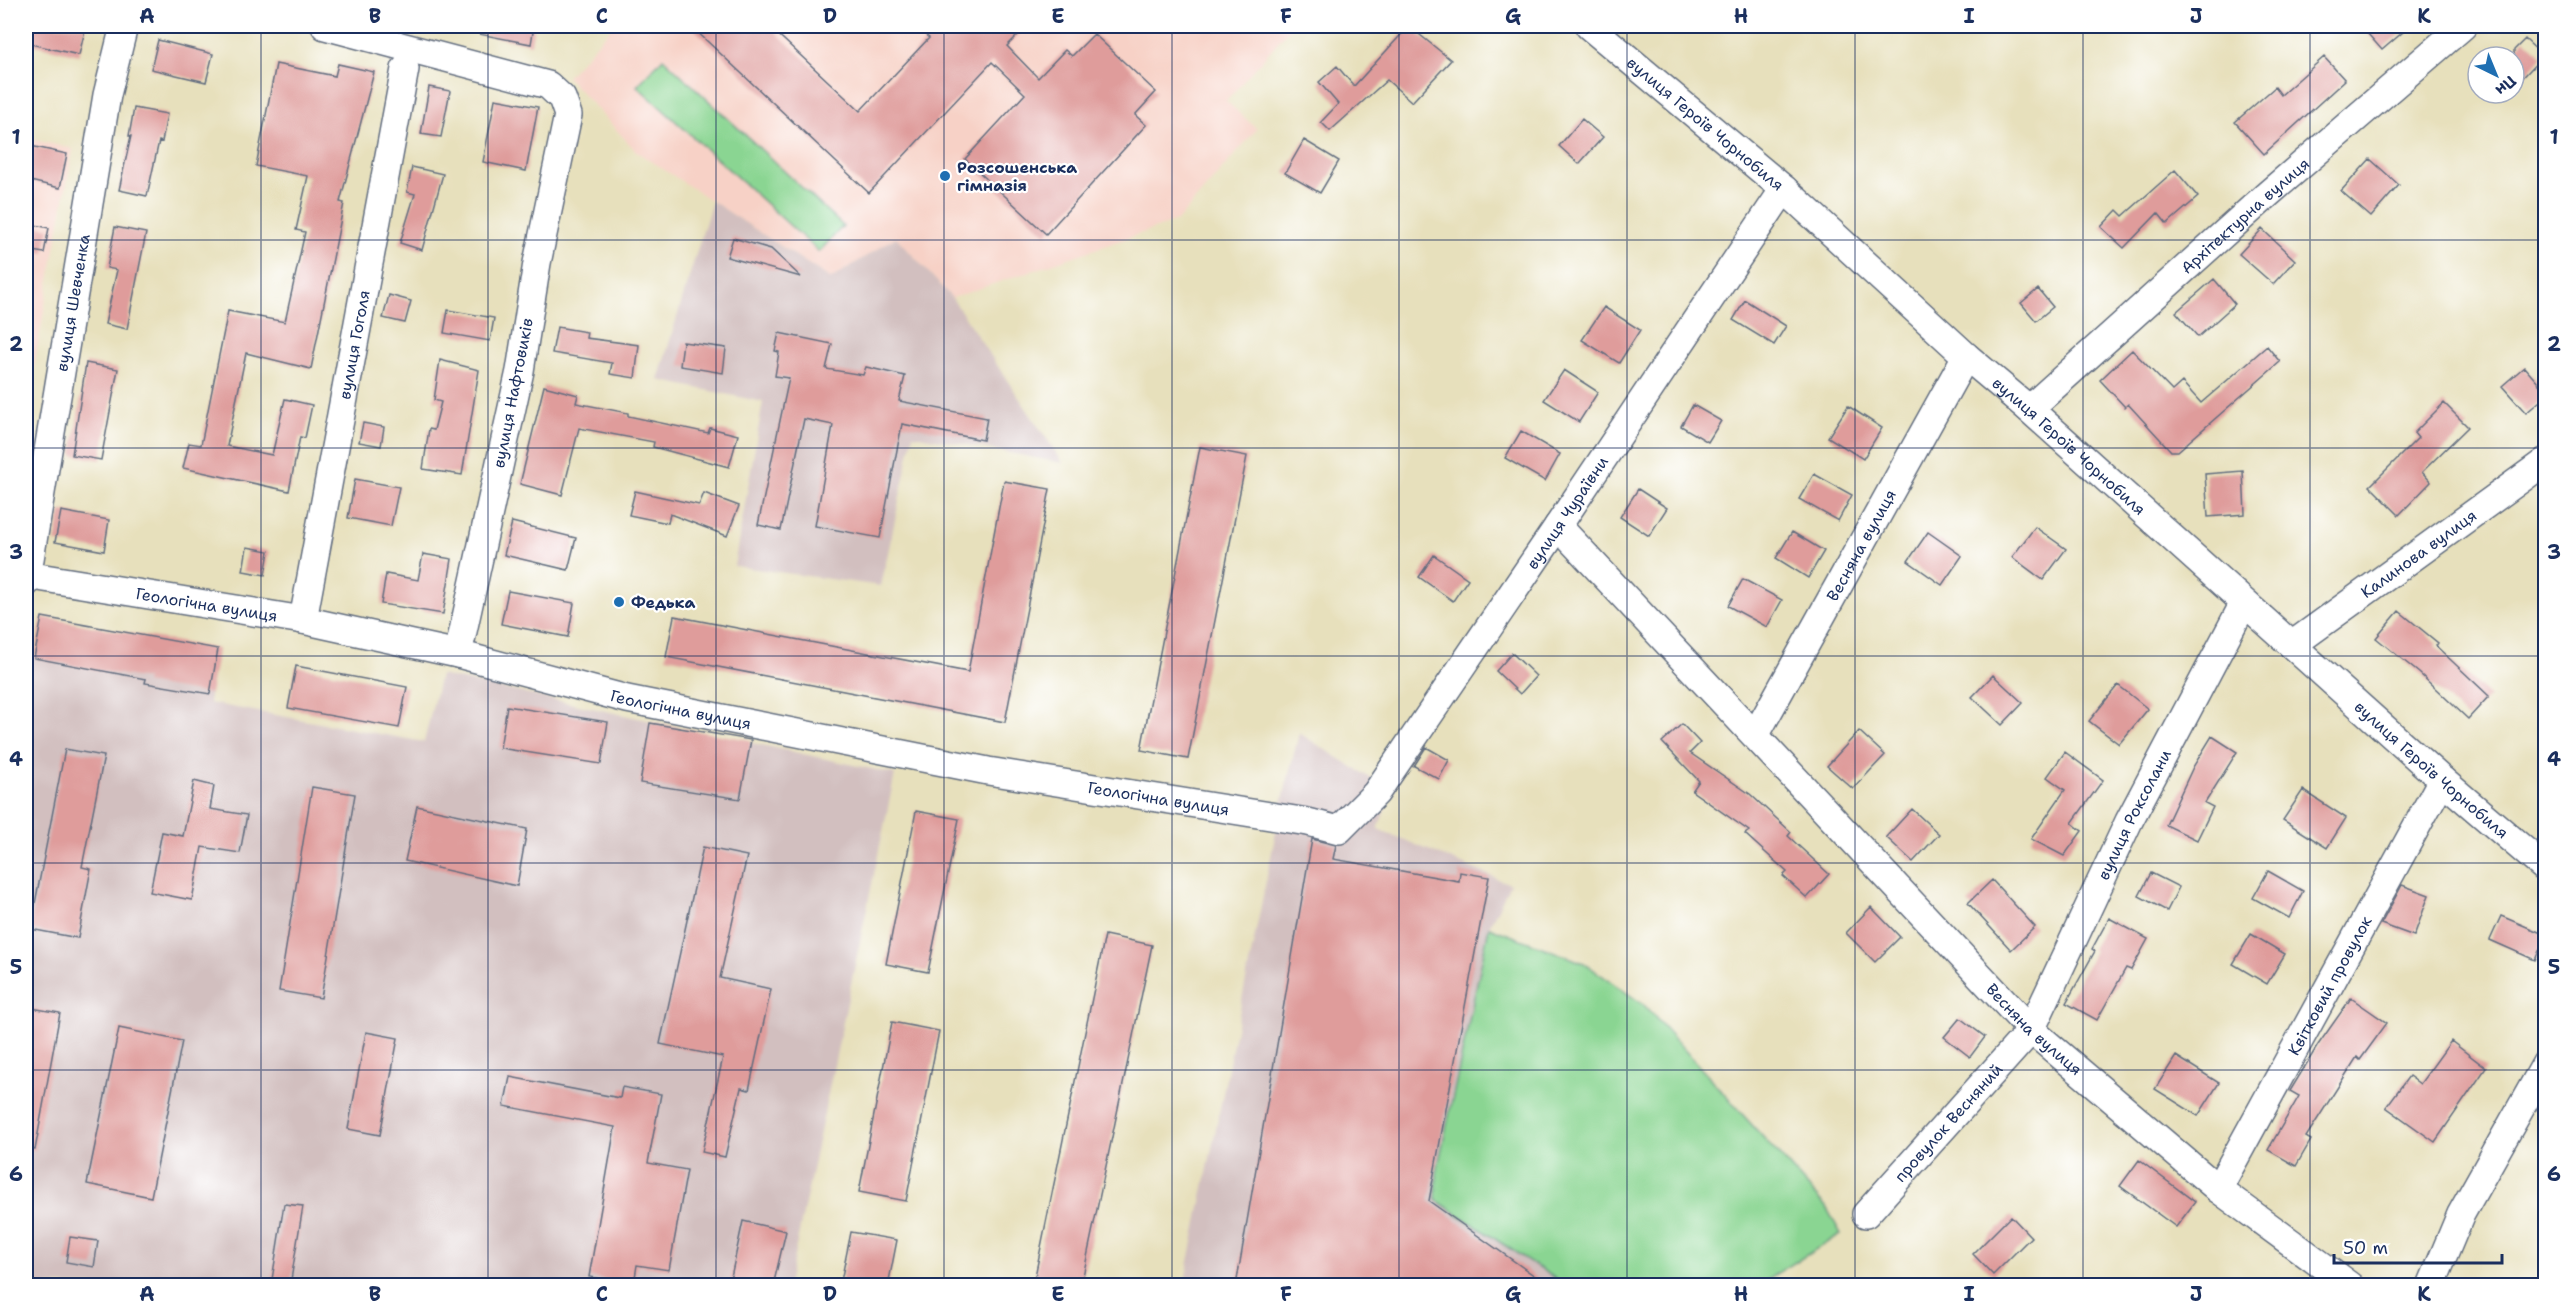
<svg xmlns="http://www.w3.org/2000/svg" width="2571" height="1311" font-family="'Shantell Sans',sans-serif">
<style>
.built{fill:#f7d1c6}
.industrial{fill:#d2bfbf}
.green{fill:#8ad592;stroke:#528278;stroke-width:1.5}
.building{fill:#df9c9b}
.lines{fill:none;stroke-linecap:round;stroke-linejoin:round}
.street-casing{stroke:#626d7f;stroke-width:30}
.street{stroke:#fff;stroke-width:27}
.grid{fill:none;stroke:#1b2f5e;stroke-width:1.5;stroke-opacity:0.55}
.poi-dot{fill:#1f6fb2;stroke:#fff;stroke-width:2}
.labels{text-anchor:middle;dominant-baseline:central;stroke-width:4.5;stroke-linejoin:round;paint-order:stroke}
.street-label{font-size:16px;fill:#1b2f5e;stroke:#fff}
.poi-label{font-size:16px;font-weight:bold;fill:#1b2f5e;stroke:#fff;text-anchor:start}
.neatline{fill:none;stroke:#1b2f5e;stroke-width:2}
.grid-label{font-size:20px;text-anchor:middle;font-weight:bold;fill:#1b2f5e}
</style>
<rect width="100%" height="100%" fill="#fff"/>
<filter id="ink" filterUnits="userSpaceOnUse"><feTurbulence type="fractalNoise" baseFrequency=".0167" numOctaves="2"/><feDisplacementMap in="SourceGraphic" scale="12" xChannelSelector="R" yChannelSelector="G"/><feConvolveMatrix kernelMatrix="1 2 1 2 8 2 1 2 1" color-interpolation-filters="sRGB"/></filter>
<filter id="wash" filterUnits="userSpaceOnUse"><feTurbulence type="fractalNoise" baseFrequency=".008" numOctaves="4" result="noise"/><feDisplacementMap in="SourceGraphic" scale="24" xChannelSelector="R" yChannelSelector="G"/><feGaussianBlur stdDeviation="1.35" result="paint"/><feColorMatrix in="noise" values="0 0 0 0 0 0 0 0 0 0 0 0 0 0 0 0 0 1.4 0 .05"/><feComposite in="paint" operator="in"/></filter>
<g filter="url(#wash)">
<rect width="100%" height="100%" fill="#e7e0bc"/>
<!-- built -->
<path class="built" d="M613,26H1292L1226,101L1257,129L1177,221L952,298L896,237L831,279L637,152L567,77Z
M26,138L73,149L30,389L26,388Z"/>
<!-- industrial -->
<path class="industrial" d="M712,201L831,279L896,237L952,298L1063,463L913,435L881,586L734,566L763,402L658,380Z
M26,656L146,679V683L210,694L209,703L424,742L440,675L895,774L788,1285H26Z
M1299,733L1372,779L1390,796L1378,829L1510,884L1489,927L1437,1171L1436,1200L1565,1285L1184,1286L1281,807Z"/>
<!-- green -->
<path class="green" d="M663,58L843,226L819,252L637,86Z
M1489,927L1584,963L1644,1005L1826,1207L1841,1234L1758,1285H1565L1436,1200L1437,1171Z"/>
<g id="blocks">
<!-- building -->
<path class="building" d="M26,26H86L79,55L26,43Z
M480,26H534L531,44L479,34Z
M691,26H769L860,111L929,38L915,26H1027L1007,46L1038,78L1065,50L1072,56L1094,34L1156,92L1135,115L1146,125L1046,234L965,159L1025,94L992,62L869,193Z
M1409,26L1451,60L1412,102L1387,80L1330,131L1321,122L1338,104L1319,82L1337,66L1354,86Z
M2361,26H2410L2382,50Z
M2525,39L2543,56L2514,87V50Z
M158,40L213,54L206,82L151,69Z
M2324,57L2345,80L2264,154L2235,122L2275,87L2281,95Z
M276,64L335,76L338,64L374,72L340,202L344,203L311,369L246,353L227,446L272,455L285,399L312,405L305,438L300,437L289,491L183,468L189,443L201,445L228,311L285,322L305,232L296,230L308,176L256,166Z
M429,87L450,91L441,137L421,134Z
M495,99L538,107L526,171L483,162Z
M134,108L167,114L162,142L159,141L147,196L119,190L131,136H129Z
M1582,119L1603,137L1579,164L1559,146Z
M1304,140L1339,161L1320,193L1285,173Z
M26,145L67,154L60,188L26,180Z
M2370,159L2399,185L2371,217L2341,191Z
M412,167L443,174L422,250L400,243L415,194L407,192Z
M2175,170L2198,197L2167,224L2158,213L2124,248L2101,227L2117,210L2123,216Z
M26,223L49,228L44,253L26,250Z
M115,227L146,233L127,329L105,324L117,270L107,268Z
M2262,229L2295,260L2273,284L2239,254Z
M733,238L771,249L801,277L727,257Z
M2214,279L2235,304L2198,337L2176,312Z
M2038,289L2053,307L2036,321L2021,303Z
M389,295L411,301L405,323L383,318Z
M1745,300L1786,326L1774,345L1733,320Z
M1604,307L1640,330L1619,363L1582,340Z
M448,310L494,318L490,341L444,333Z
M557,327L587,332L586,338L639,345L635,378L610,374L612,363L552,353Z
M779,333L832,344L826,369L863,375L866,367L905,376L899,401L987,418L983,440L902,424L880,538L815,526L833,425L804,419L781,530L758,525L789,378L775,376L779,352L775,351Z
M683,342L726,348L723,373L680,366Z
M2267,346L2280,362L2178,451H2171L2128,404L2125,407L2100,380L2132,350L2172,391L2182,382L2201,403Z
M440,360L479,370L462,475L423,469L429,429L434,430L441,402L434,400Z
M86,363L118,369L101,460L72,455Z
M2524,367L2546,392V396L2526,413L2502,386Z
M1564,370L1598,392L1579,422L1544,400Z
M544,386L578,395L576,403L628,413V416L708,433L710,428L738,435L729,467L653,447L654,442L579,428L562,495L520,484Z
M2444,403L2468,427L2422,472L2431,482L2399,515L2370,486L2418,438L2414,433Z
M1693,405L1721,421L1708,442L1681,426Z
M1848,406L1882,428L1863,459L1828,437Z
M363,423L384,427L381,446L359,442Z
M1521,431L1560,454L1545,481L1505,458Z
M1200,447L1247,456L1188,759L1141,750Z
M2243,471L2245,514L2208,517L2205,474Z
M1814,474L1852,495L1838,521L1799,499Z
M355,479L399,487L391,526L348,518Z
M1004,481L1050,489L1005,722L666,657L674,616L968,672Z
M1638,489L1667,508L1649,536L1620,517Z
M635,491L699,505L704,493L739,506L727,536L670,514L668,523L629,515Z
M61,511L109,520L104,551L55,542Z
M512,522L576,538L568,570L504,555Z
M2035,527L2066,549L2043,580L2012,557Z
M1792,532L1824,551L1808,578L1776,558Z
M1928,532L1962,556L1942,585L1908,561Z
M247,547L269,551L265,575L243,571Z
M423,554L452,559L443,614L381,604L386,574L418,580Z
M1434,555L1468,579L1453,601L1419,577Z
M1743,579L1782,600L1767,627L1728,606Z
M508,591L574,603L568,637L501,624Z
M2399,611L2438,643L2436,646L2489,696L2468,719L2419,673L2376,638Z
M42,617L218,649L210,694L145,683L146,679L34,658Z
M1512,653L1536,676L1520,694L1496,671Z
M296,666L407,687L399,728L288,708Z
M1993,675L2023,703L2002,725L1972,697Z
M2118,685L2148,709L2119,744L2089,721Z
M507,706L608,722L601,764L500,748Z
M650,723L751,740L740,799L640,783Z
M1682,724L1700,743L1690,753L1750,794L1791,832L1788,836L1829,874L1807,898L1783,876L1787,872L1745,834L1749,831L1692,791L1699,781L1662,742Z
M1859,731L1885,755L1853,789L1827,766Z
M2212,736L2237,752L2205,803L2213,807L2197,840L2166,825L2193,767Z
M1426,747L1449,760L1439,779L1414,766Z
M65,749L104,756L82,867L91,869L78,938L30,929Z
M2065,752L2103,780L2072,823L2082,831L2064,856L2031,839L2065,790L2047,777Z
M194,781L214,786L210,809L247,815L240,853L202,847L192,900L150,892L162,832L183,836Z
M312,787L355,794L321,998L279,991Z
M2303,790L2346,818L2327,848L2283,820Z
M417,806L527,829L517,886L405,861Z
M1912,809L1939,834L1913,862L1886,837Z
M916,811L959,819L928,972L886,964Z
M1312,839L1336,845L1333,859L1459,881L1460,872L1489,877L1429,1201L1549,1286H1236Z
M703,847L747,856L720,978L771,989L749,1090L741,1088L725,1157L702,1152L723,1057L660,1044Z
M2268,871L2303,891L2289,918L2253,898Z
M2151,873L2179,887L2167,911L2139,896Z
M1992,880L2035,927L2011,950L1968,903Z
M2402,885L2429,895L2414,936L2381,924Z
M1871,907L1900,937L1875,962L1846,933Z
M2501,916L2546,935L2535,960L2490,940Z
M2109,918L2148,939L2131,970L2126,968L2097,1020L2066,1003L2095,951L2092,949Z
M2251,934L2285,954L2267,984L2233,964Z
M1105,935L1152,945L1081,1286H1033Z
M2351,998L2387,1023L2360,1060L2357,1057L2306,1137L2311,1140L2296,1166L2268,1150L2299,1096L2290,1091L2318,1045Z
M26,1007L60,1013L35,1150L26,1149Z
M1960,1018L1985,1037L1970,1057L1944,1037Z
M892,1022L939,1031L906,1201L859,1192Z
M119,1028L182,1041L151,1197L87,1184Z
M366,1032L398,1038L380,1135L348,1129Z
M2451,1041L2486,1068L2435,1142L2386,1107L2409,1076L2420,1084Z
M2176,1056L2219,1083L2198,1116L2155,1089Z
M510,1077L620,1098L622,1087L661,1094L648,1163L687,1170L669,1270L637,1265L634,1284L589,1277L615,1127L504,1106Z
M2139,1160L2195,1202L2176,1227L2120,1186Z
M284,1204L303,1206L290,1286H271Z
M2011,1216L2031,1237L1993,1275L1973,1254Z
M743,1221L786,1231L773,1286H729Z
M851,1232L897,1240L888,1286H840Z
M70,1237L98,1241L94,1267L66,1262Z"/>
</g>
</g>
<g filter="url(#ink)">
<use href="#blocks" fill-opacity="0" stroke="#626d7f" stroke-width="1.5"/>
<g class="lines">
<!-- street casing -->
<g class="street-casing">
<g id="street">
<path d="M325,26L548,85L562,98L568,115L537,263L520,371L458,654"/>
<path id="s1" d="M1589,26L1784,189L1966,356L2029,409L2442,780L2546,869"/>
<path id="s2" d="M2029,409L2268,194L2463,26"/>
<path id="s3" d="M1558,526L2031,1030L2218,1189L2350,1286"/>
<path id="s4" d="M26,575L303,620L458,654L627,699L988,771L1308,822L1339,830L1376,793L1558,526L1784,189"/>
<path id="s5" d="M26,583L107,95L124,26"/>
<path id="s6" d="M303,620L405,69"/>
<path id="s7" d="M2292,645L2546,461"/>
<path id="s8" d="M1756,734L1966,356"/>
<path id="s9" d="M2218,1189L2442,780"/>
<path id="s10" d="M1866,1214L2031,1030L2129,821L2244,603"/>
<path d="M2431,1286L2461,1214L2546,1063"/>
</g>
</g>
<!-- street -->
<use href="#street" class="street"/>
</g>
</g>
<!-- grid -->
<path class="grid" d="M261,26V1286M488,26V1286M716,26V1286M944,26V1286M1172,26V1286M1399,26V1286M1627,26V1286M1855,26V1286M2083,26V1286M2310,26V1286M26,240H2546M26,448H2546M26,656H2546M26,863H2546M26,1070H2546"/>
<!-- markers -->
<g class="poi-dot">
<circle cx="945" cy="176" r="6"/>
<circle cx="619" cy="602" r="6"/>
</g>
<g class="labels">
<!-- street labels -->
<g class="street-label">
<text stroke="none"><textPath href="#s1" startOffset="152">вулиця Героїв Чорнобиля</textPath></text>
<text stroke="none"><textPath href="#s2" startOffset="290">Архітектурна вулиця</textPath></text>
<text stroke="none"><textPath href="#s5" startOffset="284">вулиця Шевченка</textPath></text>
<text stroke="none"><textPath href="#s6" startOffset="280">вулиця Гоголя</textPath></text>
<text transform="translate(513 393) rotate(-79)">вулиця Нафтовиків</text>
<text stroke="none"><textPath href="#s1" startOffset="638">вулиця Героїв Чорнобиля</textPath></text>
<text stroke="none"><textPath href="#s4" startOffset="1730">вулиця Чураївни</textPath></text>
<text stroke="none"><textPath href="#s8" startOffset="216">Весняна вулиця</textPath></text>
<text stroke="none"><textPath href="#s7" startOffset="156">Калинова вулиця</textPath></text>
<text stroke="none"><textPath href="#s4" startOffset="183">Геологічна вулиця</textPath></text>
<text stroke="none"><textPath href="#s4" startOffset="669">Геологічна вулиця</textPath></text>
<text stroke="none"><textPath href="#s1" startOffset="1124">вулиця Героїв Чорнобиля</textPath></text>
<text stroke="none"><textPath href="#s4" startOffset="1155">Геологічна вулиця</textPath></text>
<text stroke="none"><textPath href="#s10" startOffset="486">вулиця Роксолани</textPath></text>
<text stroke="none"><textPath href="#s9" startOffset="232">Квітковий провулок</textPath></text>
<text stroke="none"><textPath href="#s3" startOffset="693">Весняна вулиця</textPath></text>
<text stroke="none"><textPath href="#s10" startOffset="123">провулок Весняний</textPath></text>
</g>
<!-- poi labels -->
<g class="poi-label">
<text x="957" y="167">Розсошенська<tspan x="957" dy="18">гімназія</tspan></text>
<text x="631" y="602">Федька</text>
</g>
</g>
<!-- margin -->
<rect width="2571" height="1311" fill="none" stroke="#fff" stroke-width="66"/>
<!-- north arrow -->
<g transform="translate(2496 75) rotate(137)"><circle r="28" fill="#ffffff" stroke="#a4acbf" stroke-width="1.5"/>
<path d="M0-4.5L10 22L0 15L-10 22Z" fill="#1f6fb2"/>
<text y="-9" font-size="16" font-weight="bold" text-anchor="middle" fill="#1b2f5e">Пн</text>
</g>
<!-- scale -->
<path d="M2334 1254v9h168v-9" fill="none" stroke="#1b2f5e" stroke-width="3"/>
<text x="2343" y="1254" font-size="18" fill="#1b2f5e" stroke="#ffffff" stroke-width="4.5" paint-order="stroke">50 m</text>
<rect x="33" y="33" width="2505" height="1245" class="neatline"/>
<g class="grid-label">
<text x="147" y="23">A</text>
<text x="375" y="23">B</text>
<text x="602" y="23">C</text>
<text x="830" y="23">D</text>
<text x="1058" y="23">E</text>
<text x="1286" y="23">F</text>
<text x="1513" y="23">G</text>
<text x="1741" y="23">H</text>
<text x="1969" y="23">I</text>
<text x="2196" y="23">J</text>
<text x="2424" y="23">K</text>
<text x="16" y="144">1</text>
<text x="2554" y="144">1</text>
<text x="16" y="351">2</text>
<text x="2554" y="351">2</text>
<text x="16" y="559">3</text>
<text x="2554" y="559">3</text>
<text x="16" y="766">4</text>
<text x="2554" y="766">4</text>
<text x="16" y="974">5</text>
<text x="2554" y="974">5</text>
<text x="16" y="1181">6</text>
<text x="2554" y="1181">6</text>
<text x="147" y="1301">A</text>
<text x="375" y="1301">B</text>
<text x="602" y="1301">C</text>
<text x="830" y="1301">D</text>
<text x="1058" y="1301">E</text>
<text x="1286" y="1301">F</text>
<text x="1513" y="1301">G</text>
<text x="1741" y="1301">H</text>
<text x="1969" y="1301">I</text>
<text x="2196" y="1301">J</text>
<text x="2424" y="1301">K</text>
</g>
</svg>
